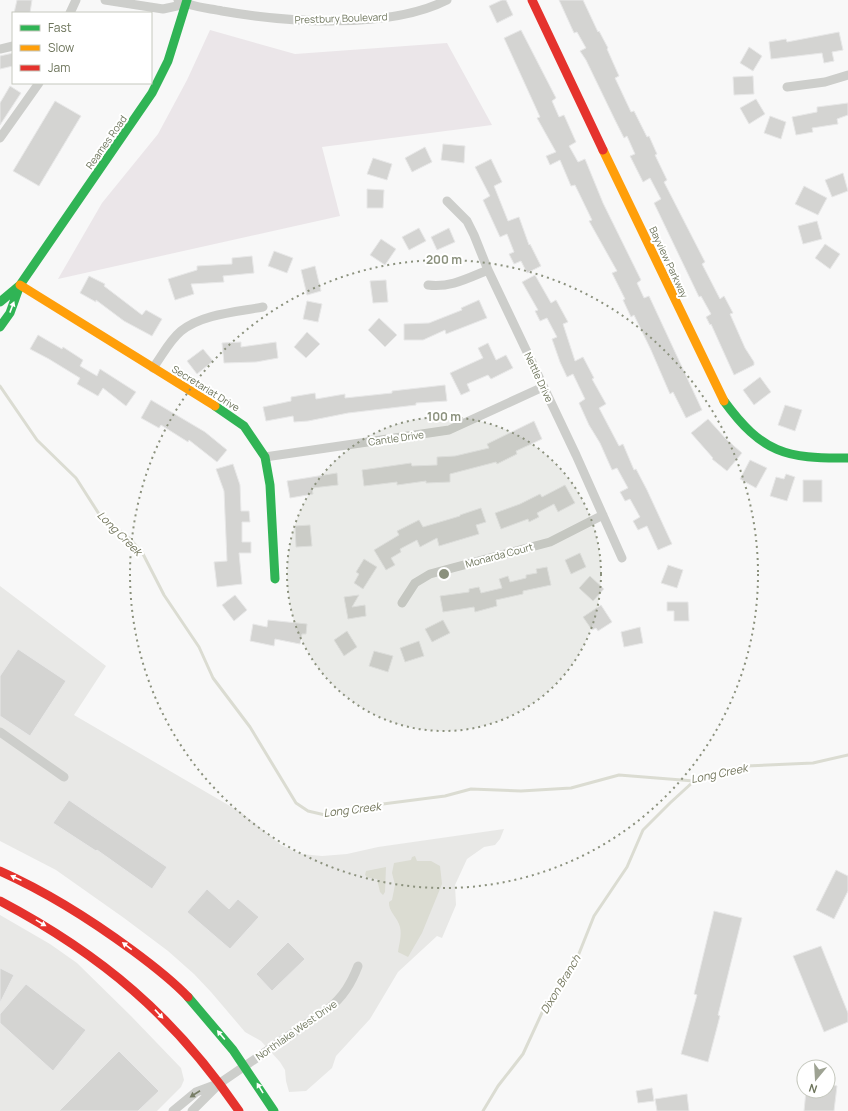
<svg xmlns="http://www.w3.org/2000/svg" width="848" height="1111" font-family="Manrope,sans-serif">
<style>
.built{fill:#e8e8e6}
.green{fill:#ebe6e9}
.water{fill:#dbdcd2}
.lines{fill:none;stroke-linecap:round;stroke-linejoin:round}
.stream{stroke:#dbdcd2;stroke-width:3}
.building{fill:#d4d4d2;stroke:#e8e8e8}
.street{stroke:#cdcecb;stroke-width:9}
.fast{stroke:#30b455;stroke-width:9}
.slow{stroke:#ff9f0a;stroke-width:9}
.jam{stroke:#e5322d;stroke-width:9}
.oneway{fill:#fff}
.oneway2{fill:#787e67}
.ring{fill:none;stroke:#8b917d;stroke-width:2;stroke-dasharray:2 4}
.labels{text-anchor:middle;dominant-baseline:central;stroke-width:4;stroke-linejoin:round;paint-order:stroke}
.street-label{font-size:10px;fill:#6e755c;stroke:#fff}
.water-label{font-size:11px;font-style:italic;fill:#71745a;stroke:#fff}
.centre{fill:#8b917d;stroke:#fff;stroke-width:2}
.ring-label{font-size:12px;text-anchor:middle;font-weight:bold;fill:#8b917d;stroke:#fff;stroke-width:4;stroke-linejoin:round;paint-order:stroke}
</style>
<rect width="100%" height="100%" fill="#f8f8f8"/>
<!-- built -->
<path class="built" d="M0,586L106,666L74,715L242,813L281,845L301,854L322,856L347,854L378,847L504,829L500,839L495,845L484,847L467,859L455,885L456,905L442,938L437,936L398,972L370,1019L336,1056L332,1068L306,1091L289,1092L286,1081L285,1070L280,1062L261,1041L245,1032L211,992L194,974L168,951L124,918L56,870L0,841Z
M0,915L50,944L77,963L131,1016L181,1068L184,1080L181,1087L157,1111H0Z"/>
<!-- green -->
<path class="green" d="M210,30L295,54L447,43L492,125L322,147L340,216L58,279L102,203L158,134L187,80Z"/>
<!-- water -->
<path class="water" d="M415,856L417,861H431L440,866L442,884L422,933L408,957L398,952C399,944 402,936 400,927C398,918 388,911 389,902L392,900L395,885L392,873L394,863L411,860L412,857Z
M386,867L385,892L383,895L380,892L377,879L368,878L365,875L366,871Z"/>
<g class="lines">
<!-- stream -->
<path class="stream" d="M0,386L37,440L76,478L99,514L129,538L142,552L164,595L199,647L213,678L250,727L296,803L308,811L325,815L375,805L445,796L471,789L521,791L571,788L619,775L694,781L746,766L813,763L848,755
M483,1111L498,1086L523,1054L546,1004L576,961L594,916L627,867L643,830L670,803L694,781"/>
</g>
<!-- building -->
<path class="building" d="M17,0H32L30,13H14Z
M502,0H506L513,15L497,23L489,6Z
M559,0H583L598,32L599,31L608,48L607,49L619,76L615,78L631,112L634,111L647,137L649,136L657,154L655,155L667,180L664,182L705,262L702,264L720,299L724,296L733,313L730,314L745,348L754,362V365L734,375L711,324L710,325L706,317L711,314L701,296L699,297L654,203L661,199L650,178L643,182L630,156L635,154L627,136L624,138L615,120L586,60L580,51L586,48L577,32L574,33Z
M521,30L556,98L552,101L559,117L564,115L576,142L569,146L578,162L585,159L603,203L641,280L637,283L644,298L649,296L702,410L686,418L673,392L670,394L651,350L634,315L631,317L623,300L625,299L612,273L617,271L589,221L592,220L575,185L571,186L560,160L550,165L546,156L556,152L537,118L540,117L504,38Z
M839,32L843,50L832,52L834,61L824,63L822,53L771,59L769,42L786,39L787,42Z
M749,47L762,56L753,71L740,63Z
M13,53V66L0,69V56Z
M753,76L754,94L734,95L733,77Z
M10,86L21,93L0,125V103Z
M756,99L765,114L749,124L740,108Z
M55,101L81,116L39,186L13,171Z
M848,103V115L837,119L838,124L812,128L813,132L796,135L792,117L817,112V107Z
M770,116L786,122L781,139L764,133Z
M443,144L465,146L464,163L441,160Z
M425,147L432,162L412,172L405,158Z
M373,158L392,164L387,180L367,174Z
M491,159L502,182L494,186L508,221L519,217L529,245L530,244L541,266L527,273L521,261L514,264L509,254L514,252L507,234L500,237L483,200L490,196L475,167Z
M843,173L848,191L832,197L825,180Z
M804,186L827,198L818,215L795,204Z
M367,189L384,190L383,208H367Z
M817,221L822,239L803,244L798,226Z
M419,228L426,241L409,250L402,237Z
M449,228L455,242L437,250L431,237Z
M381,239L396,249L385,265L370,255Z
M825,244L840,254L830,269L815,258Z
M274,251L293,258L287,273L268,266Z
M252,256L254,273L223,276L224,282L191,284L194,294L175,300L168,279L197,270V266L232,264V258Z
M315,266L321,291L307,295L301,270Z
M535,275L551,303L556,300L568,322L563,324L575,361L583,357L594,378L592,379L606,404L599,408L619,446L623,444L634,470L636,469L647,490L672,544L658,550L647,526L638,530L633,521L640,517L630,499L625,501L620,492L628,488L617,468L612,470L600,443L589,425L579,403L585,399L573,374L567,377L560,362L552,339L557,337L547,318L540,321L535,311L538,310L522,282Z
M89,276L105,284L104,286L142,315L146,310L162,319L152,336L124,321L96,300V302L80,293Z
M386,280L388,302L373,303L370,281Z
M479,300L487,318L446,334L445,330L423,340H404V324L429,323L462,310L461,308Z
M307,301L322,304L318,322L303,319Z
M379,318L397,335L385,347L368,330Z
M307,332L320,344L306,358L294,347Z
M38,335L62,349L63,347L83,360L80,366L97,376L100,369L136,392L126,406L103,388L98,396L77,384L80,378L49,359L30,349Z
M241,342V347L276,342L278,358L256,362L224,363L222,343Z
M488,343L496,360L506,355L513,368L491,379L488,375L467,384L470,391L461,395L450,373L483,358L478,348Z
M203,349L213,361L197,374L187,361Z
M760,377L771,392L754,405L743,390Z
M445,385L447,401L416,403V405L348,413L308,421L294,422L293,416L266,421L263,407L291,401V397L315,393L316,399L345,394V398L392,393V391Z
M151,400L205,432L227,450L217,462L189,440L188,442L161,425L159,428L141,418Z
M785,405L802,410L795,431L778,425Z
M708,419L726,439L742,453L727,471L712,459L713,458L691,433Z
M534,421L542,439L516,451L517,454L497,464L496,462L450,474V482L426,483V481L397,485V482L364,486L362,470L411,463L412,466L437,465V457L455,456L489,448L487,444Z
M750,460L767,468L756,488L740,479Z
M233,464L240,485L241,511H249L250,522H242V542H251V553H239L242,584L217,587L214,562L227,561L224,491L216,469Z
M337,473L338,485L312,488L313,494L290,498L287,481Z
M786,474L795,477L787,501L770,496L776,477L784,479Z
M803,480H822V502H803Z
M565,485L575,503L558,512L554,504L537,513L539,517L529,522L528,519L501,529L495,513L520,504L540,494L542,497Z
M481,508L486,522L476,525L479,534L439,546L437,538L420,547L417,540L400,549L401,552L391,558L395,565L386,570L374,550L399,535L397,531L419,520L423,527L460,516V515Z
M310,525L312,546L296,547L295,526Z
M580,553L586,567L571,574L565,560Z
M364,559L377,567L363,589L354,583L359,574L356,572Z
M668,565L683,570L677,588L661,583Z
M547,567L551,585L523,591V594L496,600L497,606L475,612L474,607L443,612L440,596L469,592V589L479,587L481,593L502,588L499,579L508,576L510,582L526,578V575L537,573L536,569Z
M590,576L604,589L593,601L579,588Z
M235,595L247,610L234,621L222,605Z
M359,595L352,607L365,605L366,616L348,619L344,597Z
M667,602H688L689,621H674V611H667Z
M601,605L612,622L598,631L596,628L592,630L583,617Z
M268,620L307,624L306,634H302L300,644L275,639L274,646L250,641L253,624L267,627Z
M443,620L450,633L432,642L425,629Z
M640,627L643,643L624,647L621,632Z
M347,631L357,647L344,656L334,640Z
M419,641L424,656L405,662L400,648Z
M18,649L66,681L30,736L0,716V676Z
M374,651L393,656L388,672L369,666Z
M69,800L167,867L152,889L97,850L96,851L53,823Z
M836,870L848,876V891L834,919L816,910Z
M207,889L229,909L238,899L259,917L230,949L187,912Z
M714,911L742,918L718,1015L720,1016L708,1062L681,1054L697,995L694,994Z
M288,942L305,959L272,991L256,974Z
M821,946L848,1013V1022L824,1032L793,956Z
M0,968L14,975L0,1003Z
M26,984L86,1030L53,1071L0,1023V1014Z
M119,1051L159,1091L138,1111H59Z
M828,1084L837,1086L834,1111H804L806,1091H828Z
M652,1088L654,1101L638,1103L636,1091Z
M687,1094L689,1111H657L655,1099Z"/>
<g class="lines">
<!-- street -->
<path class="street" d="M105,0L163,9L186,4
M178,0C191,7 207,8 222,11C285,22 388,30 447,0
M70,13L76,0
M0,49L13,46
M787,87L825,82L848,75
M0,138L39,83
M447,201L467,221L474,235L488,270L576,455L622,558
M428,285C450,288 468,278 488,270
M153,368C162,356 169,341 181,331C202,314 236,312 263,307
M265,457L449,430L543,387
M402,603L415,583L430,574L550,542L603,515
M0,732L64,777
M173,1111L196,1092L220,1083
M192,1111L220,1083L328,1009C343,997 351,984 358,966"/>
<!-- fast -->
<path class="fast" d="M0,302L19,286
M0,327L10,313L20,285L152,93L168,61L187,0
M724,401C762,453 786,459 848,458
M215,406L244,426L265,457L270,485L275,579
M188,997L233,1050L274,1111"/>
<!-- slow -->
<path class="slow" d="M603,150L724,401
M20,285L215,406"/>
<!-- jam -->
<path class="jam" d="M532,0L603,150
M0,871C47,892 90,919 132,950C151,964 171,979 188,997
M0,901C102,955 174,1016 239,1111"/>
</g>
<!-- one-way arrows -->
<defs><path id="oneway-solid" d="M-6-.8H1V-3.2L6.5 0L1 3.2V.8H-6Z"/></defs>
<g class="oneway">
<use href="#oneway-solid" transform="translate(12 307) rotate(-69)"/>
<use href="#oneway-solid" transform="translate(16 878) rotate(-156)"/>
<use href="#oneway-solid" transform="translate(41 923) rotate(31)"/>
<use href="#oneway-solid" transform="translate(127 946) rotate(-143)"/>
<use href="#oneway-solid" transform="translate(159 1014) rotate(47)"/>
<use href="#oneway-solid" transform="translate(221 1035) rotate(-130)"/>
<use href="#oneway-solid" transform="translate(260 1088) rotate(-121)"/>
</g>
<use class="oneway2" href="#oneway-solid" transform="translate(195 1094) rotate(147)"/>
<!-- distance rings -->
<circle cx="444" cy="574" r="157" fill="#8b917d" fill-opacity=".12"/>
<g class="ring">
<circle cx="444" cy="574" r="157"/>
<circle cx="444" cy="574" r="314"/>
</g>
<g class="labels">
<!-- street labels -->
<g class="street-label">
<text transform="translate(341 18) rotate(-2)">Prestbury Boulevard</text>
<text transform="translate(106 142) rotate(-55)">Reames Road</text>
<text transform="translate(669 262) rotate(65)">Bayview Parkway</text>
<text transform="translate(539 377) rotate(65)">Nettle Drive</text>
<text transform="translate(206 388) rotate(32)">Secretariat Drive</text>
<text transform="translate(396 438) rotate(-8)">Cantle Drive</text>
<text transform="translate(499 555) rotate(-15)">Monarda Court</text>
<text transform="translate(296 1030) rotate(-35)">Northlake West Drive</text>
</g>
<!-- water labels -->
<g class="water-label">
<text transform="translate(120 533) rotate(45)">Long Creek</text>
<text transform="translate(719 773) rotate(-12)">Long Creek</text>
<text transform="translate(352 809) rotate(-7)">Long Creek</text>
<text transform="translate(560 984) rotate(-59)">Dixon Branch</text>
</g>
</g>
<circle cx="444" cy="574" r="6" class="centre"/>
<g class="ring-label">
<text x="444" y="264">200 m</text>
<text x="444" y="421">100 m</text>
</g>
<!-- legend -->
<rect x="12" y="12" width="140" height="72" fill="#ffffff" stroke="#c5c8be"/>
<rect x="20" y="25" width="20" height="6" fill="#30b455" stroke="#c5c8be"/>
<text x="48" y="32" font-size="12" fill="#6e755c">Fast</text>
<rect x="20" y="45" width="20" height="6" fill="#ff9f0a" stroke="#c5c8be"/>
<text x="48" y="52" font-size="12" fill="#6e755c">Slow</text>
<rect x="20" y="65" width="20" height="6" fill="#e5322d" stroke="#c5c8be"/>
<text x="48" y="72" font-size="12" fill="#6e755c">Jam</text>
<!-- north arrow -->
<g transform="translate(816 1079) rotate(198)"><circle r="19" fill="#ffffff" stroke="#c5c8be"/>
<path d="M0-3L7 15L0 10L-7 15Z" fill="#9ea393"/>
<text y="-6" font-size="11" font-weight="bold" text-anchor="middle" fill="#6e755c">N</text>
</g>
</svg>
